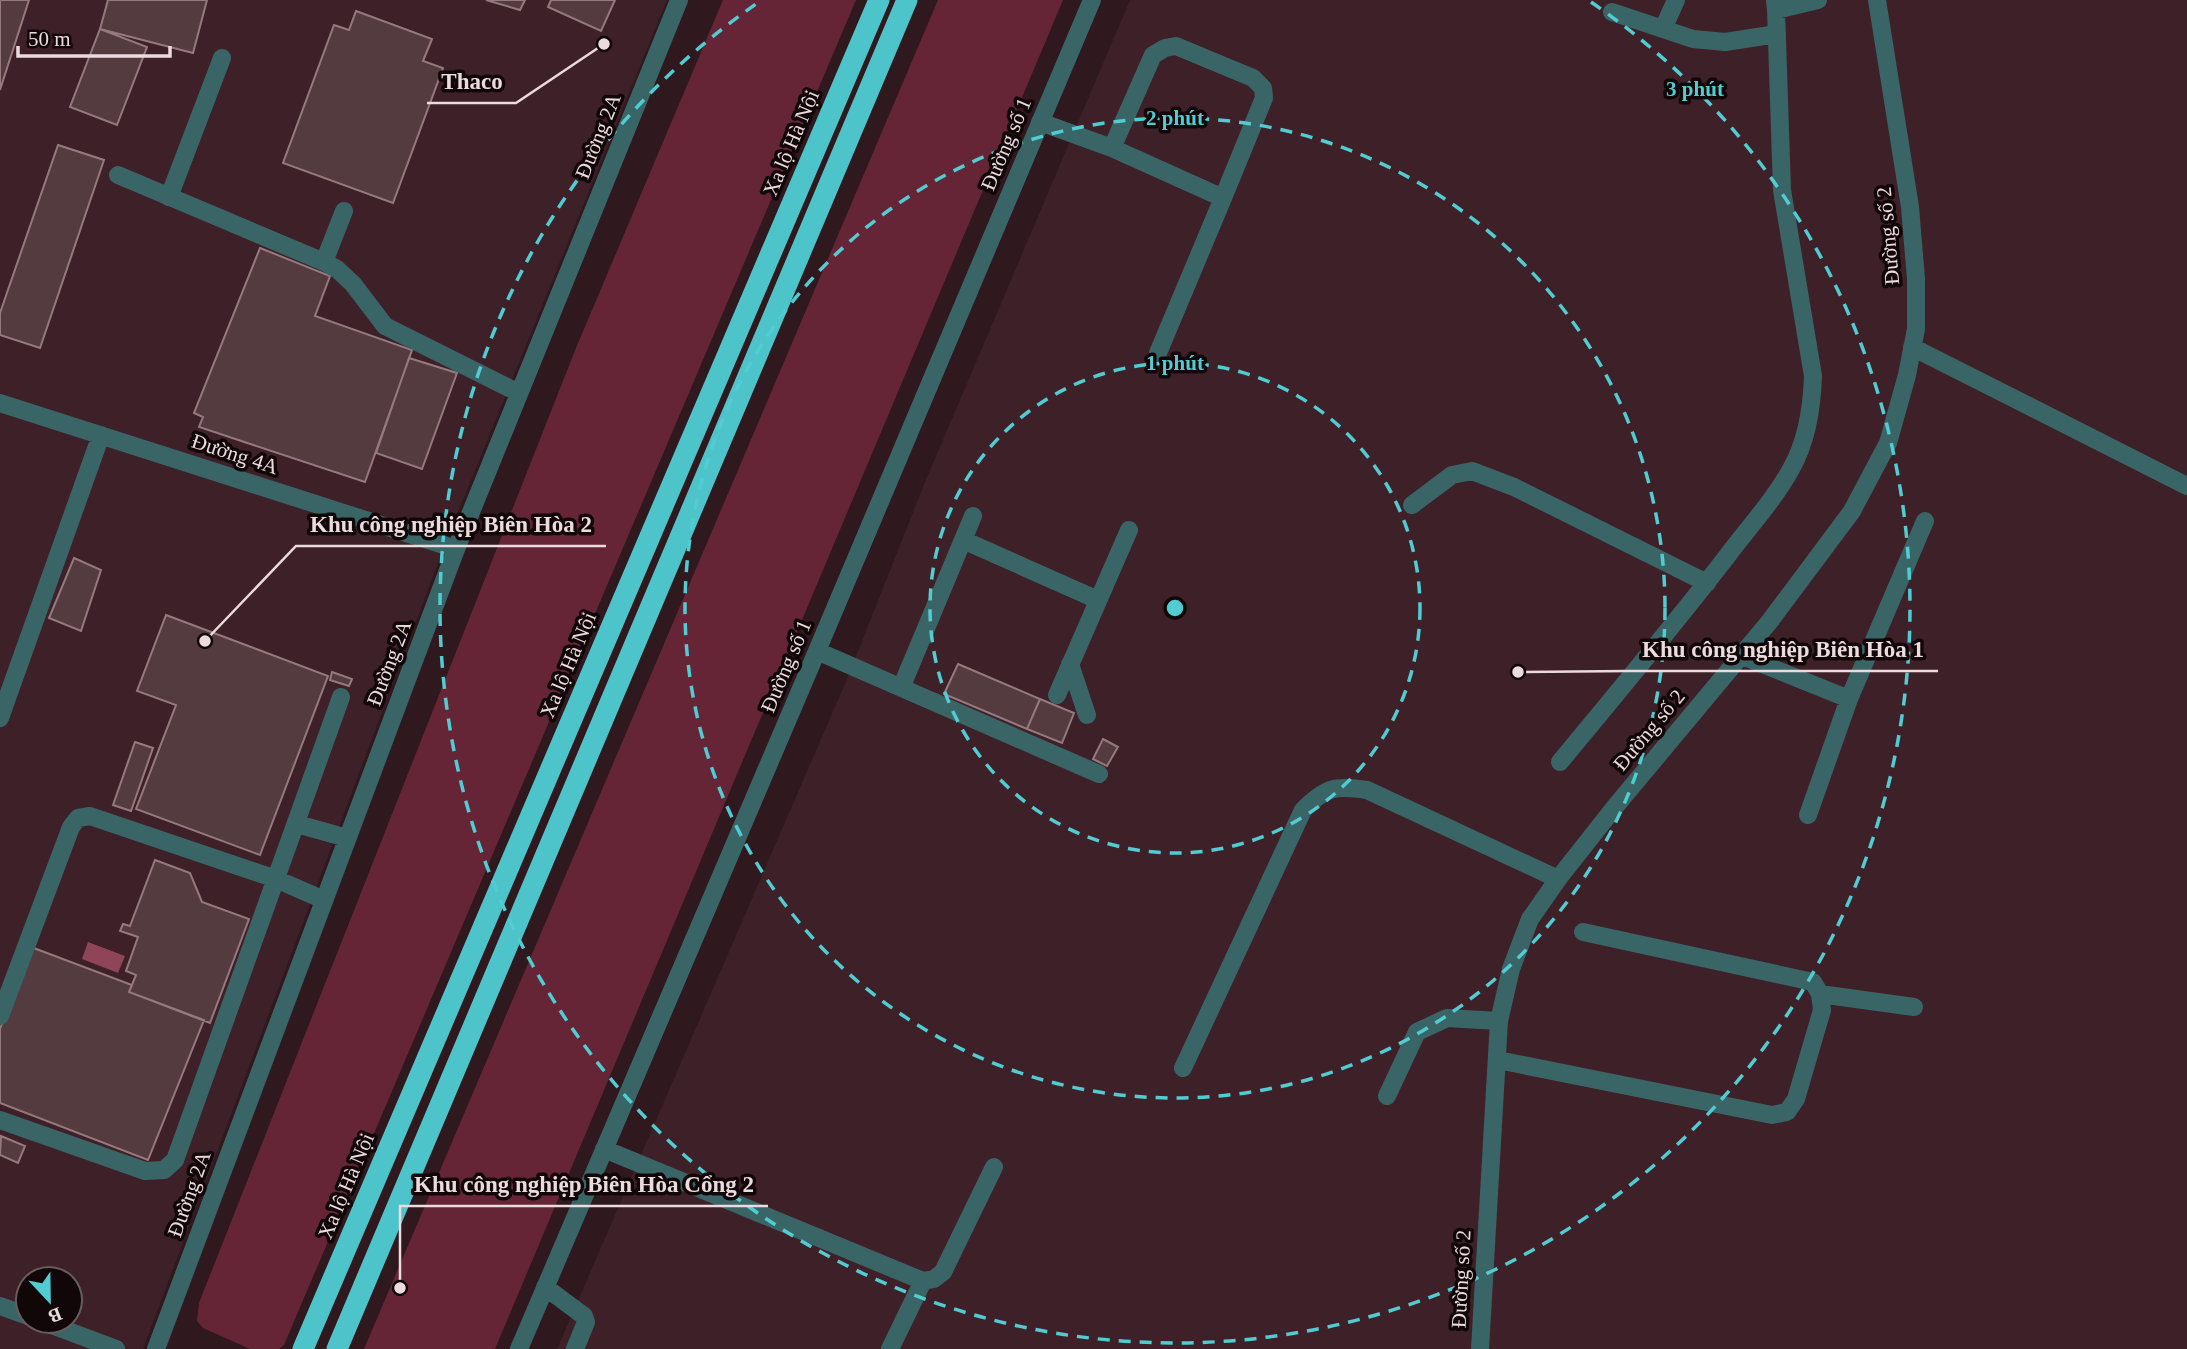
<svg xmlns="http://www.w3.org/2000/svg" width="2187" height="1349" font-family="'Times New Roman',serif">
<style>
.built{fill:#3e2128;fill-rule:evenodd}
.green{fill:#662537}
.water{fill:#904457}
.building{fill:#543b40;stroke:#96797f;stroke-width:2}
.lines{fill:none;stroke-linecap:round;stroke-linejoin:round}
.minor{stroke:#3a6567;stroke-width:18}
.highway{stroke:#4dc4ca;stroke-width:21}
.ring{fill:none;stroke:#51ccd2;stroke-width:3.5;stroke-dasharray:12 9}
.labels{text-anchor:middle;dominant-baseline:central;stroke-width:7;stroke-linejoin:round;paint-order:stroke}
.street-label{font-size:21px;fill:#ecdbde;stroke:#110709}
.centre{fill:#51ccd2;stroke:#110709;stroke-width:3.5}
.ring-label{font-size:21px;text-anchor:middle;font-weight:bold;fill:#51ccd2;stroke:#110709;stroke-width:7;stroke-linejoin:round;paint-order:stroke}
.leader{fill:none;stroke:#ecdbde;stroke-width:2.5}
.callout-dot{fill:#ecdbde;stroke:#110709;stroke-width:2.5}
.callout-label{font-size:23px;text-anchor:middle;font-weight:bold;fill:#ecdbde;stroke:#110709;stroke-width:7;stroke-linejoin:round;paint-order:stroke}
</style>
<rect width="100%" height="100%" fill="#2f181e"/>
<!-- built -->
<path class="built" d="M0,0H667L447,539L143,1349H0ZM28,1279H70V1321H28Z
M1130,0H2187V1349H557L847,679L923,487Z"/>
<!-- green -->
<path class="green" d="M723,0H856L284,1345L279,1349H250L203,1328L197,1321L199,1303L576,348Z
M938,0H1063L495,1349H364Z"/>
<!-- water -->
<path class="water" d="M88,942L125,956L118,973L82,959Z"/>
<!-- building -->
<path class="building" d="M0,0H29L0,90Z
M108,0H207L193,53L100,29Z
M486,0H525L520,10Z
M551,0H615L601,31L548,7Z
M356,11L432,39L423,61L443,68L393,203L283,163L334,25L349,30Z
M100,29L147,47L117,125L70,107Z
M58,145L104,160L40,348L0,335V313Z
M260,248L330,276L315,316L412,350L365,482L199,427L203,417L194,413Z
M409,358L457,373L422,469L376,453Z
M74,558L101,570L81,631L49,618Z
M166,615L328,676L260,855L136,809L176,705L137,691Z
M958,664L1040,699L1027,729L944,694Z
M332,672L352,679L349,686L330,680Z
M1040,699L1074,713L1062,743L1027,729Z
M1103,739L1118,747L1107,766L1093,759Z
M135,742L153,748L131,811L113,805Z
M155,860L190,873L202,902L249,919L210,1023L129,992L136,975L126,971L138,937L120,931L123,924L130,926Z
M31,947L132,985L129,992L204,1020L148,1160L0,1103V1029Z
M1,1136L25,1146L18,1163L0,1155Z"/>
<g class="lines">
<!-- minor -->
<path class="minor" d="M1775,0L1776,10L1818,0
M1612,12L1693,39L1725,42L1777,34
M1663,29L1676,0
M1040,122L1112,148L1153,55L1165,48L1176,46L1253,78L1263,88L1264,98L1223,198
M1112,148L1223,198L1158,353
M118,175L324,262L337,269L353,284L385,326L519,393
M169,197L222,58
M324,262L344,211
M1912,347L2187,486
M0,403L456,549
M1412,505L1452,475L1472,471L1514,487L1707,583
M963,540L1098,600
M817,651L1099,774
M1740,655L1849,699L1808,815
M1070,664L1087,715
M901,688L973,516
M1057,695L1129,530
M1849,699L1925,521
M0,718L101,435
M1560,762C1617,693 1674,625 1728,555C1749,527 1774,500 1791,469C1807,441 1812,407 1813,376L1782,190L1776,10
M297,824L347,838
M1820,994L1914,1007
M0,1016L71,827L78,818L90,816L276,879L324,900
M1498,1060L1772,1115L1787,1112L1796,1099L1822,1010L1820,994L1813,982L1583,932
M1183,1068L1303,810C1326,787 1335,785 1367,790L1558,879
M1387,1096L1417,1032L1447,1018L1499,1021
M0,1120L145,1171L164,1170L175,1160L341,697
M604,1149L923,1281L934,1279L943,1272L994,1167
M545,1287L584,1316L586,1322L575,1349
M0,1306L28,1316
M41,1321L116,1349
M156,1349L456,549L679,0
M519,1349L817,651L1092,0
M890,1349L923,1281
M1480,1349L1499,1021L1511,969L1530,919L1558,879L1614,808L1770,621L1852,511L1888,443L1907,375L1916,329V279L1910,207L1877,0"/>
<!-- highway -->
<path class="highway" d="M303,1349L879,0
M337,1349L907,0"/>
</g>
<!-- distance rings -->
<g class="ring">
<circle cx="1175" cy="608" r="245"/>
<circle cx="1175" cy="608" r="490"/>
<path d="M1591 2A735 735 0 1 1 759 2"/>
</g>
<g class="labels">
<!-- street labels -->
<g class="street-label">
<text transform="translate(598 136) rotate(-68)">Đường 2A</text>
<text transform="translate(791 143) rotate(-67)">Xa lộ Hà Nội</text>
<text transform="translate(1006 144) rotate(-67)">Đường số 1</text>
<text transform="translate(1888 236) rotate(-95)">Đường số 2</text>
<text transform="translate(235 454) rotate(18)">Đường 4A</text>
<text transform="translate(389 663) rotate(-69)">Đường 2A</text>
<text transform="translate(568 665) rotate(-67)">Xa lộ Hà Nội</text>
<text transform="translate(786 666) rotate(-67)">Đường số 1</text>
<text transform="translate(1649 730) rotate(-50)">Đường số 2</text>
<text transform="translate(346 1186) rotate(-67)">Xa lộ Hà Nội</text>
<text transform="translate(189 1194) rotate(-70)">Đường 2A</text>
<text transform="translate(1461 1279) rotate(-87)">Đường số 2</text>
</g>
</g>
<circle cx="1175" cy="608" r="10" class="centre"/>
<g class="ring-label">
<text x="1695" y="96">3 phút</text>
<text x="1175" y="125">2 phút</text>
<text x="1175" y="370">1 phút</text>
</g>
<!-- callouts -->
<path class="leader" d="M604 44L516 103H427M205 641L296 546H606M1518 672L1628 671H1938M400 1288L400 1206H768"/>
<g class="callout-dot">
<circle cx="604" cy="44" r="7"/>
<circle cx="205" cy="641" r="7"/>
<circle cx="1518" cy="672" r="7"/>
<circle cx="400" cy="1288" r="7"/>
</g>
<g class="callout-label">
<text x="472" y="89">Thaco</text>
<text x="451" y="532">Khu công nghiệp Biên Hòa 2</text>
<text x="1783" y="657">Khu công nghiệp Biên Hòa 1</text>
<text x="584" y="1192">Khu công nghiệp Biên Hòa Cổng 2</text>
</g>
<!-- north arrow -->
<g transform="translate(49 1300) rotate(158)"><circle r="33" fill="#110709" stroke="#695c5e" stroke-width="2"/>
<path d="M0-5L12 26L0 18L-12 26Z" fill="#51ccd2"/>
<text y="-10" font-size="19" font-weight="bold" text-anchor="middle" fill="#ecdbde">B</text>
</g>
<!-- scale -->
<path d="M18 46v10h152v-10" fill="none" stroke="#ecdbde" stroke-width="3.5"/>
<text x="28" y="46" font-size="21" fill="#ecdbde" stroke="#110709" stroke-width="5" paint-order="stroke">50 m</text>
</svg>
